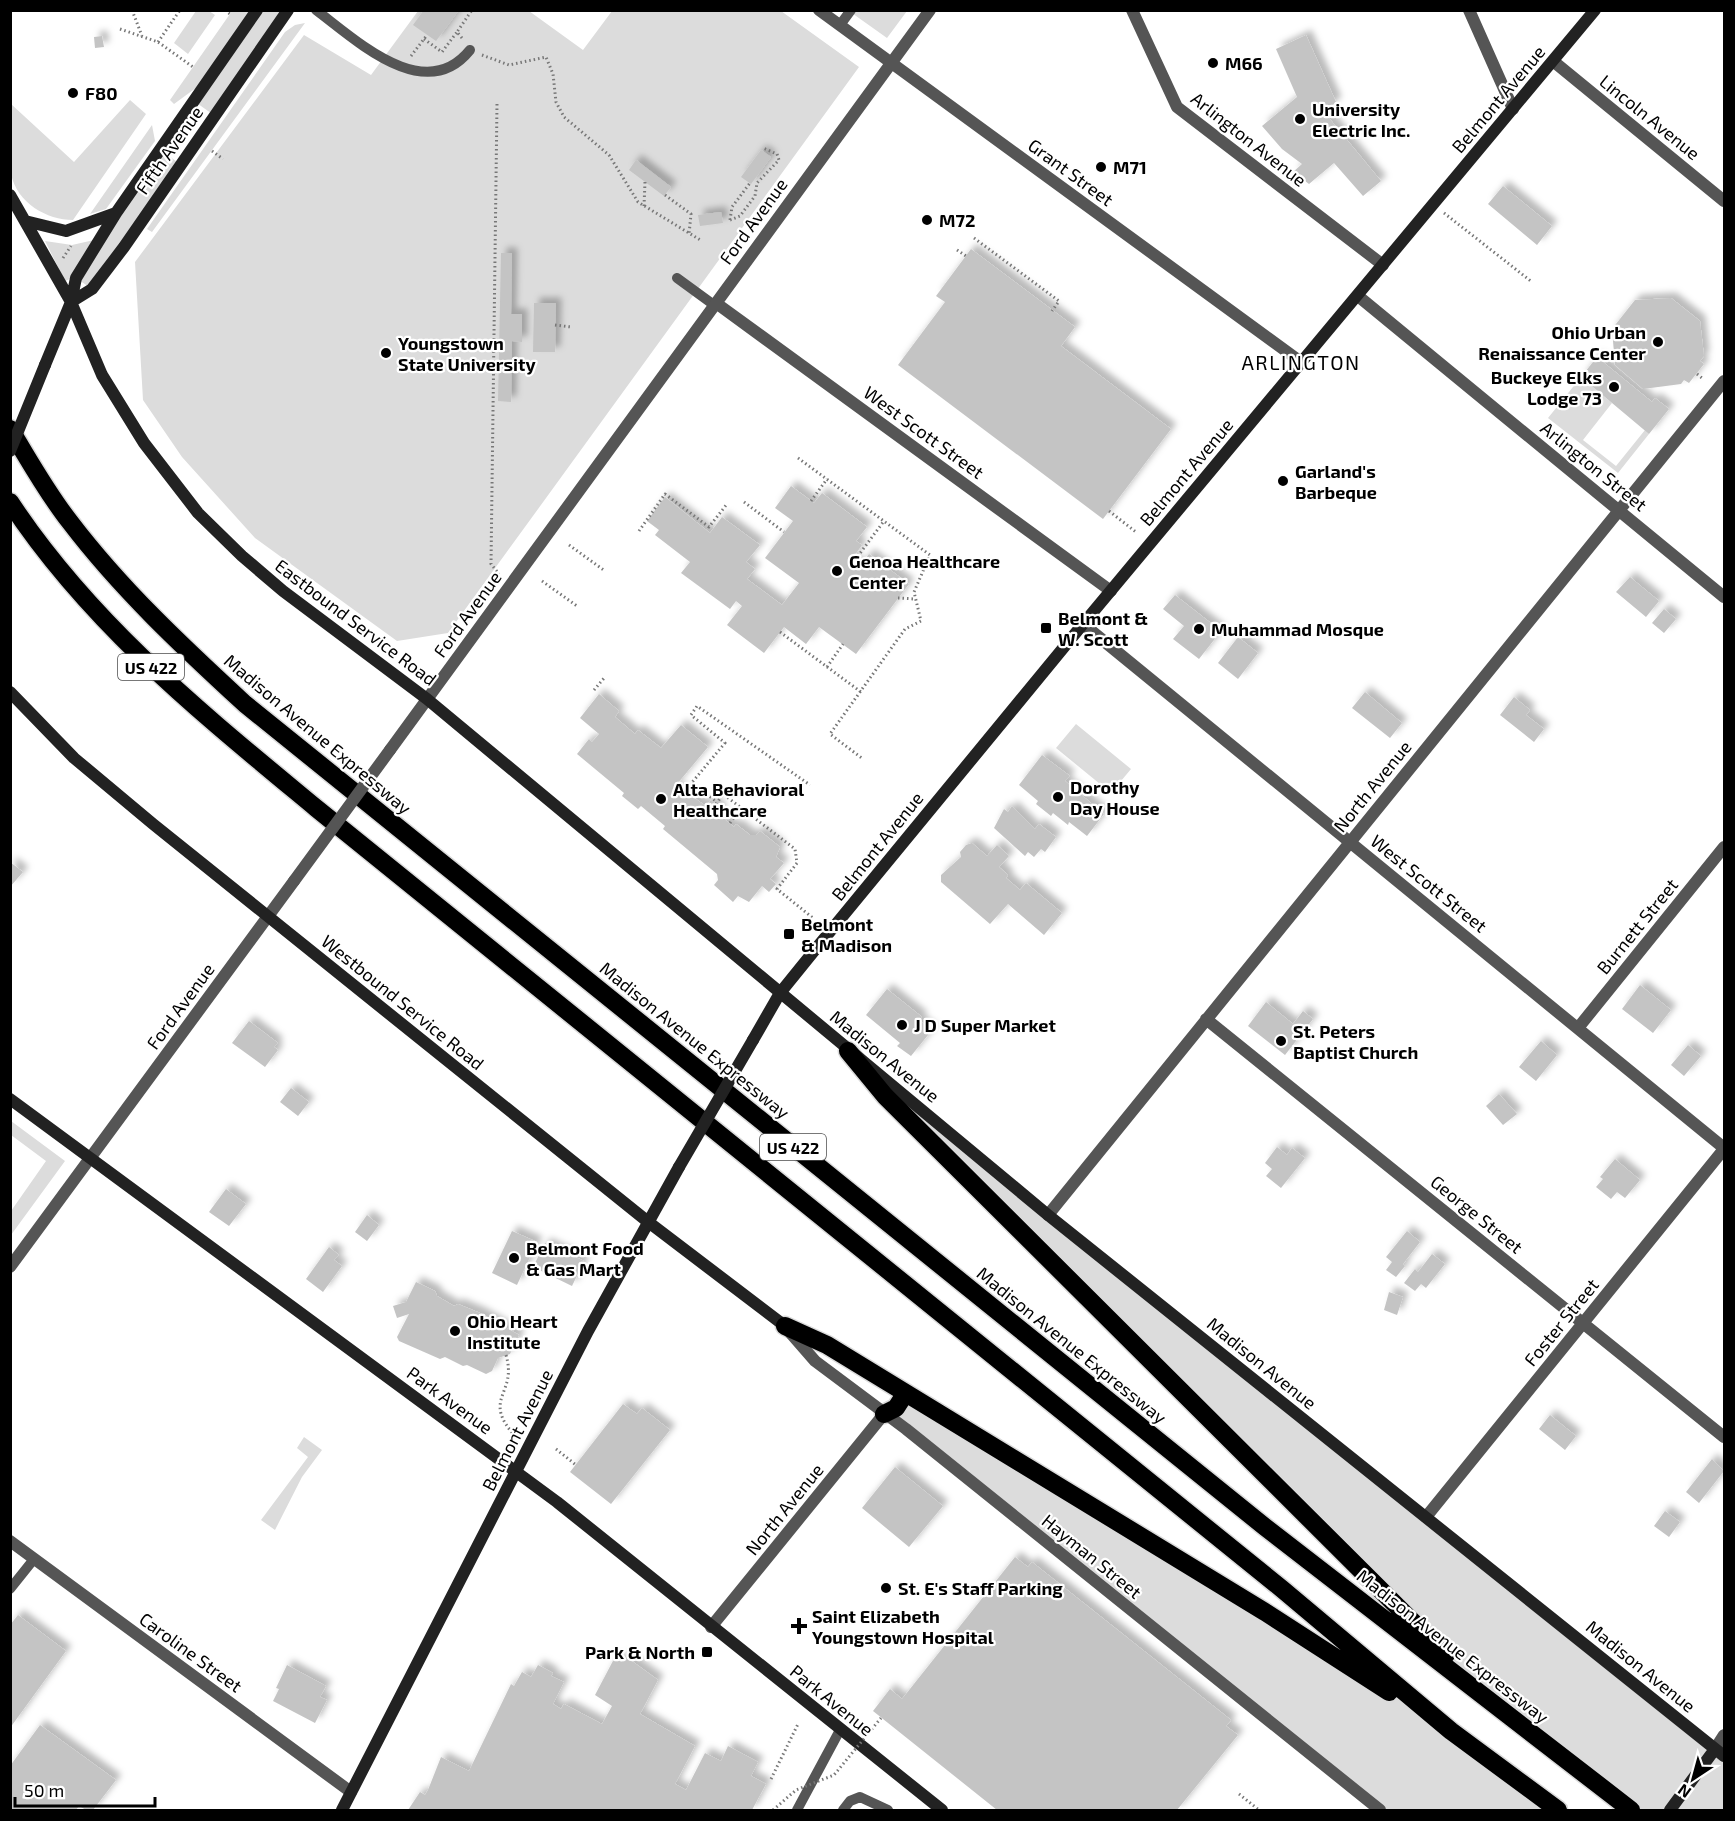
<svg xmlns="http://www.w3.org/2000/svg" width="1735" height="1821" font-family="'Exo 2',sans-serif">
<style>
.green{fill:#dcdcdc}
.building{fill:#c4c4c4;filter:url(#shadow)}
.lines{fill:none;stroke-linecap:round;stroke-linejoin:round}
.highway-casing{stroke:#dbdbdb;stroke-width:21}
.path{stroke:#777;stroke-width:3;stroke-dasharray:1.5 3;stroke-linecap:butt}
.lane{stroke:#555;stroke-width:10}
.street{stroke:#555;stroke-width:12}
.secondary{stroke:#222;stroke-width:12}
.highway{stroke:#000;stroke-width:18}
.path-bridge{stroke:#777;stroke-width:3;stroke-dasharray:1.5 3;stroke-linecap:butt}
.street-bridge{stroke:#555;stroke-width:12}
.secondary-bridge{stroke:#222;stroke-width:12}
.poi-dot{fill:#000;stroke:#fff;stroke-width:2}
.labels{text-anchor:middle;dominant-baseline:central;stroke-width:4.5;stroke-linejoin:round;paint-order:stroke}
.shield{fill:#fff;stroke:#4c4c4c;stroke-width:1.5}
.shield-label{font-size:16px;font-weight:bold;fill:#000}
.poi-label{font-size:18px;font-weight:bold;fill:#000;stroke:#fff;text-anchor:start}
.street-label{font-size:18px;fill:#000;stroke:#fff}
.neighbourhood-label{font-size:20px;letter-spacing:1.5px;fill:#000;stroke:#fff}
</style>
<defs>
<filter id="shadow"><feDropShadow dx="5.5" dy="-5.5" stdDeviation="3" flood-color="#0004"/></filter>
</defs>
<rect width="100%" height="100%" fill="#fff"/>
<!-- green -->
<path class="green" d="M196,11H209L215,15L188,54L174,43Z
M232,11H254L204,82L174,104L170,100Z
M257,11H288L215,116L194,101Z
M418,11H529L583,50L612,11H781L859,67L448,633L397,641L255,538L182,457L143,400L135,262L304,35L371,75Z
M849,11H907L887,38Z
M305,23L152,232L147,229L285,32L295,25Z
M130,100L146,114L73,220C47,220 17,203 11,174C6,155 10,124 11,104L74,162Z
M152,125L155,141L106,209L90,214Z
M160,149L181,165L92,289L76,278Z
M94,240L70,279L65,281L45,241L72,245Z
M1581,377L1612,403L1583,440L1616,466L1645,430L1649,434L1618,473L1548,418Z
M1076,724L1131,769L1111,793L1056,748Z
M898,1088L1724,1756V1810H1631L1502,1711L885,1096Z
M11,1121L65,1161L11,1235V1211L46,1161L11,1135Z
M905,1394L1265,1612L1451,1731L1558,1810H1380L884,1414Z
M304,1437L322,1450L302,1477L275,1530L261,1520L308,1457L297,1448Z"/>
<!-- building -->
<path class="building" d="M424,10H459L436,41L413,25Z
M1306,35L1336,102L1324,112L1381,181L1363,196L1334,163L1309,184L1293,172L1302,164L1282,149L1262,126L1297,97L1276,49Z
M102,36L104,47L95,48L94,37Z
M761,150L771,157L751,184L741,177Z
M636,160L671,187L664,196L629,170Z
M1503,186L1552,226L1537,245L1488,204Z
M721,212L723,223L700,226L698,215Z
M971,249L1075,327L1061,346L1171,429L1103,519L898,365L945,302L936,296Z
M501,253H512L511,314H522V342L512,341L511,402L498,401Z
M1671,298L1700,321L1704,356L1700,361L1704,364L1689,383L1684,380L1681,384L1643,389L1615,365L1612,329L1635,300Z
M534,303H556L555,352H533Z
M1597,357L1652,402L1655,398L1669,409L1649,434L1581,377Z
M791,486L814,503L822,493L867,527L856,541L862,545L852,559L860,565L869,554L909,584L856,654L819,627L806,644L784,627L764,653L727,625L742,606L736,601L730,609L681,573L690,562L655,535L659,530L647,521L665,497L710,533L722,517L760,545L746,562L755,569L747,579L782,605L799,583L765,558L793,521L775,508Z
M1630,577L1659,601L1646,617L1616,592Z
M1175,595L1221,631L1199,659L1173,639L1184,626L1163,609Z
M1664,609L1676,619L1664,633L1652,623Z
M1238,637L1258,653L1238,679L1218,663Z
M1365,692L1402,723L1390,738L1352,708Z
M599,694L619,711L615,717L635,734L638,730L661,748L681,725L708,747L672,790L674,792L678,787L706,806L711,800L722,809L718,814L734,827L736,824L750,835H756L760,831L780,847L776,857L784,863L770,879L776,884L769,892L762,886L749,902L738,896L733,902L714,885L718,880L717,874L663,829L665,826L641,806L638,809L622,796L624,793L577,754L589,739L592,742L599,734L580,718Z
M1514,697L1530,710L1526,715L1544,729L1534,742L1500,715Z
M1042,755L1070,776L1065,781L1104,814L1087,836L1069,822L1068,825L1053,813L1051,816L1036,804L1038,801L1019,785Z
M1012,806L1035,829L1039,824L1056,837L1045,852L1041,849L1034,857L1028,852L1025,856L994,828L1004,809L1008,812Z
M972,843L987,856L997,845L1009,856L999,867L1008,875L1006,878L1020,890L1026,883L1062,913L1044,935L1008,904L990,924L941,882V875L961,857L960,852L966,845Z
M10,862L23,872L10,887Z
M1640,985L1671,1010L1653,1033L1622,1009Z
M887,989L922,1017L919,1020L932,1030L911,1056L897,1046L900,1043L866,1015Z
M1266,1002L1293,1024L1303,1011L1313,1019L1285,1055L1248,1026Z
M249,1021L278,1043L274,1047L278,1050L265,1067L232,1043Z
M1541,1041L1557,1055L1536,1081L1519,1067Z
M1688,1045L1701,1056L1684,1076L1671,1065Z
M291,1088L309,1102L298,1116L280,1102Z
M1499,1094L1517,1114L1503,1125L1486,1106Z
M1277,1147L1287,1155L1292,1148L1305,1158L1281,1188L1266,1176L1272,1169L1265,1163Z
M1615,1159L1640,1180L1625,1198L1617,1192L1611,1199L1596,1187L1603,1179L1600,1177Z
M226,1189L246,1204L229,1226L209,1212Z
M367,1215L379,1225L367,1241L355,1232Z
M512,1231L537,1242L517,1285L492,1273Z
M1407,1231L1420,1242L1403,1264L1405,1266L1396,1277L1386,1270L1392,1262L1386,1257Z
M545,1243L584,1261L572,1286L533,1267Z
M329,1247L339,1255L334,1260L342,1266L323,1292L306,1279Z
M1432,1254L1445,1264L1426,1288L1421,1284L1415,1291L1404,1283L1415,1269L1418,1272Z
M416,1282L435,1291L437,1296L454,1306L458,1304L480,1313L519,1335L510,1354L498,1358L492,1371L486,1374L467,1365L463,1366L445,1357L440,1359L399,1341L397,1337L409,1314L397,1318L393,1306L406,1302Z
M1389,1292L1403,1297L1397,1315L1384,1310Z
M623,1404L637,1414L642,1408L670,1430L611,1504L570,1472Z
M1550,1415L1576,1436L1565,1450L1539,1429Z
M1712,1459L1724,1471L1699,1503L1686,1492Z
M895,1467L943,1506L909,1547L862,1508Z
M1665,1511L1680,1522L1669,1537L1654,1526Z
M1015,1557L1028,1567L1032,1562L1231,1720L1226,1726L1238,1735L1177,1810H997L873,1711L890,1689L902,1699Z
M18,1615L66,1651L10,1728V1625Z
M625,1656L658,1680L640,1714L695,1746L675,1784L686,1790L705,1753L721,1761L728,1746L758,1762L751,1776L766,1784L752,1810H408L420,1792L425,1795L428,1790L441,1757L469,1771L511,1684L514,1686L522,1672L531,1677L538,1665L553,1673L551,1676L564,1682L553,1704L561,1709L564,1704L602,1724L612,1706L595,1695L614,1659L622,1662Z
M287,1665L326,1686L320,1697L327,1700L315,1723L273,1701L279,1689L276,1688Z
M40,1725L116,1780L93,1810H86L79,1806L76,1810H10V1766Z"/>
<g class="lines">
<!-- highway casing -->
<g class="highway-casing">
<path id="highway" d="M10,429C29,460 47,493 70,522C121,589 182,646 245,704L1265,1527L1631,1810
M10,502C91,625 204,715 316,808L1282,1589L1451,1731L1558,1810
M848,1051L885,1096L1446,1655
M785,1326L827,1345L1265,1612L1389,1692
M884,1414L896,1408L905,1394"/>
</g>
<!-- path -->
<path class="path" d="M132,10L142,36
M225,10L230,14
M120,29L158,42L193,67
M462,38L457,32L472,10
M424,39L442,52L457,32
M158,42L180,10
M482,55L509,65L546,57L553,74L556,102L564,117L609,155L638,202L702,241
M411,56L427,35
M497,104L491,564L499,574
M212,151L223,159
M665,195L691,214L689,234
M644,206L645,182
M1444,213L1532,282
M730,220L740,216L755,196L757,183L779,160L777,154L763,148
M730,220L732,207L750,183
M974,238L1059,301L1052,311
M957,250L966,256
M63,258L71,246
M555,325L571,327
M1697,374L1702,378
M798,458L930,555L914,592L921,621L905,629L830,734L863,759
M811,501L827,479
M744,502L784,532
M1109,511L1136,532
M639,531L665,494L709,527L727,504
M569,545L605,571
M855,560L884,521
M542,581L577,606
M898,598L915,599
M780,632L861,692
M827,667L843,644
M594,690L605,677
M692,783L717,802
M684,792L725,743L691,715L697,706L810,785
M716,804L723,794L795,849L797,863L777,889L813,918
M730,823L741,808
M506,1355C518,1395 480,1398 516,1437
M556,1449L576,1465
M771,1779L798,1724
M1239,1794L1259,1810"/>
<!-- lane -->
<path class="lane" d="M316,10C356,40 425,106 470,50
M840,25L851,10
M677,278L714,305
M10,1589L34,1559
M797,1810L840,1730
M843,1810L850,1801L860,1797L888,1810"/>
<!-- street -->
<path class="street" d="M819,10L1301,362
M1132,10L1177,107L1383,265
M1469,10L1513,109
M1553,61L1724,201
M1358,296L1724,597
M716,303L1111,591
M1083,624L1724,1148
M390,750L930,10
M1206,1019L1724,1437
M1578,1028L1724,847
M1048,1215L1724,381
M10,1267L294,881
M788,1330L815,1361L906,1429L1380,1810
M1426,1517L1724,1149
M10,1541L351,1792
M711,1627L884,1414
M1715,1749L1724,1735"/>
<!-- secondary -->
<path class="secondary" d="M10,195L71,302L102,375L144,443L198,513L242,556L283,591L427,699L1048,1215L1724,1756
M25,221L66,231L116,213
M71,302L92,289L124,247L288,10
M45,365L71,302L76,278L116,213L257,10
M10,692L74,758L153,824L647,1221L785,1326
M753,1040L780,993L814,951L1083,624L1595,10
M10,1099L557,1502L942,1810
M342,1810L588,1331L679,1167
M1670,1810L1715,1749"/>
<!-- highway -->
<use href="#highway" class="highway"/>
<!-- path-bridge -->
<path class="path-bridge" d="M773,1810L796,1790L834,1775L881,1718"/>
<!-- street-bridge -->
<path class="street-bridge" d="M294,881L390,750"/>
<!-- secondary-bridge -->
<path class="secondary-bridge" d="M10,451L45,365
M679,1167L753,1040"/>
</g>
<!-- markers -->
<g class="poi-dot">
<circle cx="1213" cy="63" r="6"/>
<circle cx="73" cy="93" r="6"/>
<circle cx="1300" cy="119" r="6"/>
<circle cx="1101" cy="167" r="6"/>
<circle cx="927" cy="220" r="6"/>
<circle cx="1658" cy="342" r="6"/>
<circle cx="386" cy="353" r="6"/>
<circle cx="1614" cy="387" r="6"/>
<circle cx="1283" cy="481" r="6"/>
<circle cx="837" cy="571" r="6"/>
<rect x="1040" y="622" width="12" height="12" rx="3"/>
<circle cx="1199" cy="629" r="6"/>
<circle cx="1058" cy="797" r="6"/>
<circle cx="661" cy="799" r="6"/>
<rect x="783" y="928" width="12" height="12" rx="3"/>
<circle cx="902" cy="1025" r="6"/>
<circle cx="1281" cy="1041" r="6"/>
<circle cx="514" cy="1258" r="6"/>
<circle cx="455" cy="1331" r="6"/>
<circle cx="886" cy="1588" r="6"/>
<path d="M796 1617h6v6h6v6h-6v6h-6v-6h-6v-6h6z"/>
<rect x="701" y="1646" width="12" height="12" rx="3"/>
</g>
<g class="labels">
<!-- shield labels -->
<g class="shield">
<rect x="118" y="654" width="66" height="26" rx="4.5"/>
<rect x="760" y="1134" width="66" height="26" rx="4.5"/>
</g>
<g class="shield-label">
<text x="151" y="667">US 422</text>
<text x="793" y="1147">US 422</text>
</g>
<!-- poi labels -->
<g class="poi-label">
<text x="1225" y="63">M66</text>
<text x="85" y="93">F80</text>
<text x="1312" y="109">University<tspan x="1312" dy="21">Electric Inc.</tspan></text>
<text x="1113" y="167">M71</text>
<text x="939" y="220">M72</text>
<text x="1646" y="332" text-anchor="end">Ohio Urban<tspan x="1646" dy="21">Renaissance Center</tspan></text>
<text x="398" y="343">Youngstown<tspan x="398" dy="21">State University</tspan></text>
<text x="1602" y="377" text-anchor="end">Buckeye Elks<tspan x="1602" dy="21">Lodge 73</tspan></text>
<text x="1295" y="471">Garland's<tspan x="1295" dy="21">Barbeque</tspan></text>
<text x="849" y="561">Genoa Healthcare<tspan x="849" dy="21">Center</tspan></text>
<text x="1058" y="618">Belmont &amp;<tspan x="1058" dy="21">W. Scott</tspan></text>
<text x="1211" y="629">Muhammad Mosque</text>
<text x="1070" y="787">Dorothy<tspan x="1070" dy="21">Day House</tspan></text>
<text x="673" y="789">Alta Behavioral<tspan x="673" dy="21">Healthcare</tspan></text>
<text x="801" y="924">Belmont<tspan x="801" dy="21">&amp; Madison</tspan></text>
<text x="914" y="1025">J D Super Market</text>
<text x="1293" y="1031">St. Peters<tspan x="1293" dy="21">Baptist Church</tspan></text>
<text x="526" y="1248">Belmont Food<tspan x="526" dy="21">&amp; Gas Mart</tspan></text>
<text x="467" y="1321">Ohio Heart<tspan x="467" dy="21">Institute</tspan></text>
<text x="898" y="1588">St. E's Staff Parking</text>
<text x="812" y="1616">Saint Elizabeth<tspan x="812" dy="21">Youngstown Hospital</tspan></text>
<text x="695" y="1652" text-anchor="end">Park &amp; North</text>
</g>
<!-- street labels -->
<g class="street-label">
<text transform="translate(1498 99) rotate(-50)">Belmont Avenue</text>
<text transform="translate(1650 117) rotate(39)">Lincoln Avenue</text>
<text transform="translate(1249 139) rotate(38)">Arlington Avenue</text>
<text transform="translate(169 150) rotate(-55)">Fifth Avenue</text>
<text transform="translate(1071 172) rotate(36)">Grant Street</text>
<text transform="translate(753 221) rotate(-54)">Ford Avenue</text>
<text transform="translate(924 432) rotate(36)">West Scott Street</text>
<text transform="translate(1594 466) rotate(39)">Arlington Street</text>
<text transform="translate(1186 472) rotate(-50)">Belmont Avenue</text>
<text transform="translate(467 614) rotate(-54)">Ford Avenue</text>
<text transform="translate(356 622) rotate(37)">Eastbound Service Road</text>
<text transform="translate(318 734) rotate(40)">Madison Avenue Expressway</text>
<text transform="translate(1372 786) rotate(-51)">North Avenue</text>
<text transform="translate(877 846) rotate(-51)">Belmont Avenue</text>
<text transform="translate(1429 883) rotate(39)">West Scott Street</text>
<text transform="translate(1637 926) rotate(-51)">Burnett Street</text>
<text transform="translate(403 1002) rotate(39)">Westbound Service Road</text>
<text transform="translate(180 1006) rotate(-54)">Ford Avenue</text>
<text transform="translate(695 1040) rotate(39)">Madison Avenue Expressway</text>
<text transform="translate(885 1056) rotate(39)">Madison Avenue</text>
<text transform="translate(1477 1214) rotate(39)">George Street</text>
<text transform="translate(1561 1322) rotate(-51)">Foster Street</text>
<text transform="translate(1072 1345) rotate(39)">Madison Avenue Expressway</text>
<text transform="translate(1262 1363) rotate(39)">Madison Avenue</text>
<text transform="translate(450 1400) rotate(36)">Park Avenue</text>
<text transform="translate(517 1430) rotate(-63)">Belmont Avenue</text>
<text transform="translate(784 1509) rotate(-51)">North Avenue</text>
<text transform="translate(1092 1556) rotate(39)">Hayman Street</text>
<text transform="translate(1453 1646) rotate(38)">Madison Avenue Expressway</text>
<text transform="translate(191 1652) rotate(36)">Caroline Street</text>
<text transform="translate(1641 1666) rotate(39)">Madison Avenue</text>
<text transform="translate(832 1700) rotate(39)">Park Avenue</text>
</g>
<!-- neighbourhood labels -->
<g class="neighbourhood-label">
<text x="1301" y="362">ARLINGTON</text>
</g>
</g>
<!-- border -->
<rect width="1735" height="1821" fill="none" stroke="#000000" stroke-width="24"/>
<!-- north arrow -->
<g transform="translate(1693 1779) rotate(216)" stroke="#ffffff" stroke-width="4.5" paint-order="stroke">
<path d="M0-4.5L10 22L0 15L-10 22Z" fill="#000000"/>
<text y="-9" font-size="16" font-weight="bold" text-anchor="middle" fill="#000000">N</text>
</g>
<!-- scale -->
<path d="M15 1797v9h140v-9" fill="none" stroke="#000000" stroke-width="3"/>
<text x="24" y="1797" font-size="18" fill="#000000" stroke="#ffffff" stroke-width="4.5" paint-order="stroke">50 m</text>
</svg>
